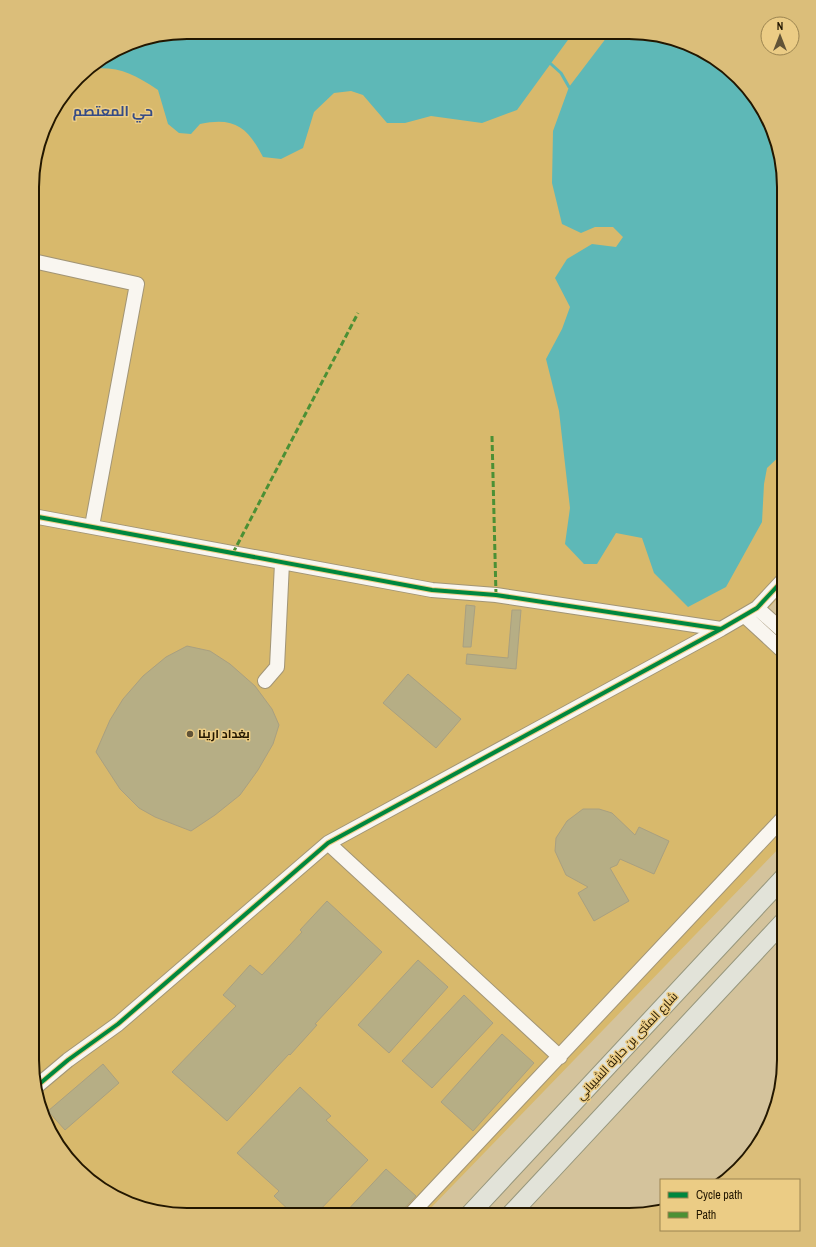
<svg xmlns="http://www.w3.org/2000/svg" width="816" height="1247" font-family="'Archivo Narrow',Cairo,sans-serif">
<style>
.green{fill:#d8b96c}
.water{fill:#5eb8b7}
.lines{fill:none;stroke-linecap:round;stroke-linejoin:round}
.stream{stroke:#5eb8b7;stroke-width:3}
.building{fill:#b6ae85;stroke:#a9a080}
.minor-casing{stroke:#a29576;stroke-width:16}
.major-casing{stroke:#96967c;stroke-width:20}
.minor{stroke:#f9f6f0;stroke-width:14}
.major{stroke:#e2e3d9;stroke-width:18}
.quiet{stroke:#4b9035;stroke-width:3;stroke-dasharray:6 3;stroke-linecap:butt}
.cycleway-casing{stroke:#ebcc85;stroke-width:6}
.cycleway{stroke:#00873e;stroke-width:4}
.poi-dot{fill:#615337;stroke:#ebcc85;stroke-width:1.5}
.labels{text-anchor:middle;dominant-baseline:central;stroke-width:3;stroke-linejoin:round;paint-order:stroke}
.poi-label{font-size:12px;font-weight:bold;fill:#231700;stroke:#ebcc85;text-anchor:start}
.street-label{font-size:12px;fill:#231700;stroke:#ebcc85}
.quarter-label{font-size:14px;font-weight:bold;fill:#354b85;stroke:#ebcc85}
.rim{fill:none;stroke:#231700;stroke-width:2}
</style>
<rect width="100%" height="100%" fill="#d4c39c"/>
<!-- green -->
<path class="green" d="M187,32L650,33L689,44L724,64L752,92L772,127L784,187V591L767,610L784,625V843L425,1214H167L128,1203L93,1183L64,1155L44,1120L32,1060L33,167L48,118L84,71L128,44Z"/>
<!-- water -->
<path class="water" d="M187,32L573,33L517,110L482,123L431,116L405,123H387L363,95L351,91L334,93L314,112L303,148L281,159L263,157C247,127 235,117 200,124L191,134L179,133L168,124L158,90C132,73 119,66 87,69L128,44Z
M610,33H650L689,44L724,64L752,92L772,127L784,187V452L767,468L764,484L762,522L726,587L688,607L654,573L642,538L616,533L597,564H584L565,544L570,508L559,411L546,359L562,329L570,307L555,278L567,259L592,244L616,247L623,237L613,227H595L581,233L562,224L552,183L553,131L569,87Z"/>
<g class="lines">
<!-- stream -->
<path class="stream" d="M551,64L561,73L569,87"/>
</g>
<!-- building -->
<path class="building" d="M466,605L475,606L471,647H463Z
M512,610H521L516,669L466,664L467,654L508,658Z
M187,646L210,651L230,664L255,686L272,709L279,725L273,744L258,770L240,795L215,815L191,831L155,817L139,808L120,789L96,752L110,720L123,699L143,676L166,657Z
M408,674L461,719L436,748L383,703Z
M583,809H599L612,813L635,835L639,827L669,841L654,874L620,859L617,865L610,868L629,901L594,921L578,893L588,887L566,875L555,851L556,838L567,821Z
M327,901L382,952L315,1024L317,1025L290,1055L289,1054L227,1121L172,1072L236,1006L223,995L250,965L262,975L302,932L300,930Z
M418,960L448,987L389,1053L358,1025Z
M464,995L493,1023L432,1088L402,1061Z
M502,1034L534,1063L473,1131L441,1102Z
M103,1064L119,1083L65,1130L48,1111Z
M300,1087L331,1116L326,1120L368,1160L316,1214H293L274,1196L279,1191L237,1153Z
M386,1169L416,1196L399,1214H344Z"/>
<g class="lines">
<!-- minor casing -->
<g class="minor-casing">
<path id="minor" d="M33,261L137,284L92,526
M33,516L432,590L496,595L721,629L757,608L784,579
M757,608L784,632
M745,616L784,652
M265,681L277,667L282,563
M328,843L560,1057
M37,1086L68,1060L118,1024L328,843L721,629
M411,1214L784,817"/>
</g>
<!-- major casing -->
<g class="major-casing">
<path id="major" d="M469,1215L784,877
M510,1215L784,921"/>
</g>
<!-- minor -->
<use href="#minor" class="minor"/>
<!-- major -->
<use href="#major" class="major"/>
<!-- quiet -->
<path class="quiet" d="M492,436L496,595
M233,553L358,313"/>
<!-- cycleway casing -->
<g class="cycleway-casing">
<path id="cycleway" d="M33,516L432,590L496,595L721,629L757,608L784,579
M37,1086L68,1060L118,1024L328,843L721,629"/>
</g>
<!-- cycleway -->
<use href="#cycleway" class="cycleway"/>
</g>
<!-- markers -->
<circle class="poi-dot" cx="190" cy="734" r="4"/>
<g class="labels">
<!-- poi labels -->
<g class="poi-label">
<text x="198" y="734">بغداد ارينا</text>
</g>
<!-- street labels -->
<g class="street-label">
<text transform="translate(627 1046) rotate(-47)">شارع المثنى بن حارثة الشيباني</text>
</g>
<!-- quarter labels -->
<g class="quarter-label">
<text x="113" y="111">حي المعتصم</text>
</g>
</g>
<!-- crop -->
<path d="M0 0H816V1247H0ZM187 39H629A148 148 0 0 1 777 187V1060A148 148 0 0 1 629 1208H187A148 148 0 0 1 39 1060V187A148 148 0 0 1 187 39Z" fill="#dbbe7a" fill-rule="evenodd"/>
<path class="rim" d="M187 39H629A148 148 0 0 1 777 187V1060A148 148 0 0 1 629 1208H187A148 148 0 0 1 39 1060V187A148 148 0 0 1 187 39Z"/>
<!-- legend -->
<rect x="660" y="1179" width="140" height="52" fill="#ebcc85" stroke="#9b8450"/>
<rect x="668" y="1192" width="20" height="6" fill="#00873e" stroke="#9b8450"/>
<text x="696" y="1199" font-size="12" fill="#231700">Cycle path</text>
<rect x="668" y="1212" width="20" height="6" fill="#4b9035" stroke="#9b8450"/>
<text x="696" y="1219" font-size="12" fill="#231700">Path</text>
<!-- north arrow -->
<g transform="translate(780 36)"><circle r="19" fill="#ebcc85" stroke="#9b8450"/>
<path d="M0-3L7 15L0 10L-7 15Z" fill="#615337"/>
<text y="-6" font-size="11" font-weight="bold" text-anchor="middle" fill="#231700">N</text>
</g>
</svg>
